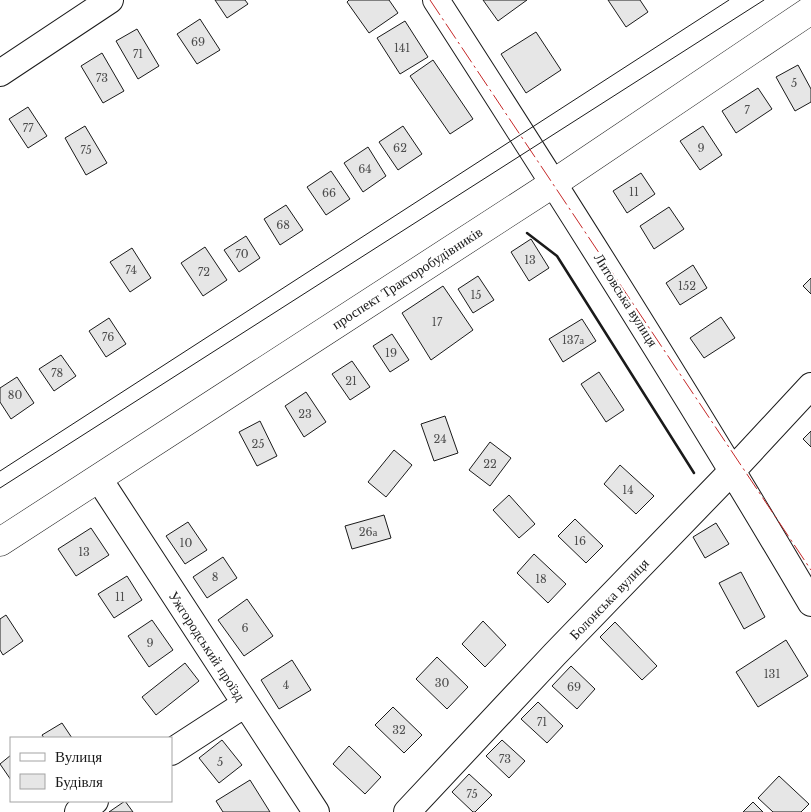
<svg xmlns="http://www.w3.org/2000/svg" width="811" height="812" font-family="'Libre Baskerville',serif">
<style>
.building{fill:#e6e6e6;stroke:#1a1a1a}
.lines{fill:none;stroke-linecap:round;stroke-linejoin:round}
.minor-casing{stroke:#1a1a1a;stroke-width:28}
.major-casing{stroke:#1a1a1a;stroke-width:29}
.minor{stroke:#fff;stroke-width:26}
.major{stroke:#fff;stroke-width:28}
.tram{stroke:#1a1a1a;stroke-width:1}
.wall{stroke:#1a1a1a;stroke-width:2.5}
.power{stroke:#c62828;stroke-width:1;stroke-dasharray:18 4 2.5 4;stroke-linecap:butt}
.labels{text-anchor:middle;dominant-baseline:central;stroke-width:4;stroke-linejoin:round;paint-order:stroke}
.number-label{font-size:11px;fill:#4d4d4d}
.street-label{font-size:14px;fill:#1a1a1a;stroke:#fff}
</style>
<rect width="100%" height="100%" fill="#fff"/>
<!-- building -->
<path class="building" d="M215,0H245L248,4L227,18Z
M349,0H389L398,13L369,33L347,2Z
M483,0H527L498,21Z
M608,0H640L648,12L626,27Z
M200,19L220,50L197,64L177,34Z
M405,21L428,57L400,74L377,38Z
M137,29L159,66L138,79L116,41Z
M536,32L561,70L526,93L501,54Z
M102,53L124,91L103,103L81,66Z
M433,60L473,119L450,134L410,76Z
M798,65L811,89V102L795,111L776,77Z
M758,88L772,109L736,133L722,111Z
M28,107L47,136L28,148L9,119Z
M85,126L107,163L86,175L65,138Z
M403,126L422,154L398,170L379,142Z
M703,126L722,155L700,170L680,141Z
M368,147L386,176L363,192L344,163Z
M331,171L350,199L326,215L307,187Z
M641,173L655,194L627,213L613,191Z
M286,205L303,230L280,245L264,219Z
M669,207L684,229L654,249L640,226Z
M246,236L260,258L239,272L224,250Z
M531,239L549,268L529,281L511,252Z
M205,247L227,280L203,296L181,263Z
M132,248L151,278L130,292L110,262Z
M693,265L707,288L680,305L666,283Z
M478,276L494,300L473,313L458,289Z
M811,278V294L803,286Z
M443,286L473,330L431,360L402,313Z
M721,317L735,338L704,358L690,338Z
M109,318L126,344L106,357L89,331Z
M582,319L596,341L563,362L549,339Z
M392,334L409,360L390,372L373,346Z
M61,355L76,376L54,391L39,369Z
M352,361L370,387L350,400L332,374Z
M599,372L624,410L606,422L581,384Z
M17,377L34,403L11,419L0,402V388Z
M306,392L326,422L304,437L285,406Z
M445,416L458,453L434,461L421,424Z
M260,421L277,456L257,466L239,432Z
M811,431V447L803,439Z
M490,442L511,458L490,486L469,470Z
M394,450L412,465L386,497L368,482Z
M620,465L654,496L636,514L604,484Z
M509,495L535,524L519,538L493,510Z
M384,515L391,538L352,549L345,526Z
M575,519L603,546L586,563L558,536Z
M188,522L207,550L185,564L166,536Z
M716,523L729,544L705,558L693,537Z
M91,528L109,555L76,576L58,549Z
M534,554L566,584L548,603L517,573Z
M223,557L237,578L207,598L193,577Z
M741,572L765,617L744,629L719,583Z
M127,576L142,600L114,618L98,594Z
M247,599L273,636L244,656L218,620Z
M6,615L23,641L3,655L0,650V619Z
M152,620L173,650L149,667L128,636Z
M483,621L506,645L485,667L462,644Z
M615,622L657,666L642,680L600,637Z
M786,640L808,676L758,707L736,672Z
M437,657L468,687L447,709L416,679Z
M292,660L311,690L279,709L261,680Z
M185,663L199,681L156,715L142,697Z
M571,666L595,689L577,709L552,686Z
M538,702L563,726L547,743L521,719Z
M393,707L422,735L404,753L375,725Z
M62,723L72,738H44L42,735Z
M222,740L242,765L219,783L199,758Z
M502,740L525,761L509,778L486,756Z
M349,746L381,777L365,794L333,764Z
M11,755V780L0,764Z
M469,774L492,795L475,812H473L452,792Z
M779,776L809,804L801,812H773L758,798Z
M250,780L270,812H223L216,801Z
M125,801L133,812H109Z
M753,802L763,812H743Z"/>
<g class="lines">
<!-- minor casing -->
<g class="minor-casing">
<path id="minor" d="M436,0C564,199 691,399 811,603
M0,73L110,0
M99,479L316,812
M171,752L245,704
M78,812L95,801
M407,812L555,654L733,470L811,386"/>
</g>
<!-- major casing -->
<g class="major-casing">
<path id="major" d="M0,542L554,183L811,10"/>
</g>
<!-- minor -->
<use href="#minor" class="minor"/>
<!-- major -->
<use href="#major" class="major"/>
<!-- tram -->
<path class="tram" d="M0,471L729,0
M0,488L764,0"/>
<!-- wall -->
<path class="wall" d="M527,233L557,256L694,473"/>
<!-- power -->
<path class="power" d="M430,0L811,570"/>
</g>
<g class="labels">
<!-- number labels -->
<g class="number-label">
<text x="198" y="42">69</text>
<text x="402" y="48">141</text>
<text x="138" y="54">71</text>
<text x="102" y="78">73</text>
<text x="794" y="83">5</text>
<text x="747" y="110">7</text>
<text x="28" y="128">77</text>
<text x="400" y="148">62</text>
<text x="701" y="148">9</text>
<text x="86" y="150">75</text>
<text x="365" y="169">64</text>
<text x="634" y="192">11</text>
<text x="329" y="193">66</text>
<text x="283" y="225">68</text>
<text x="242" y="254">70</text>
<text x="530" y="260">13</text>
<text x="131" y="270">74</text>
<text x="204" y="272">72</text>
<text x="687" y="286">152</text>
<text x="476" y="295">15</text>
<text x="437" y="322">17</text>
<text x="108" y="337">76</text>
<text x="573" y="340">137а</text>
<text x="391" y="353">19</text>
<text x="57" y="373">78</text>
<text x="351" y="381">21</text>
<text x="15" y="395">80</text>
<text x="305" y="414">23</text>
<text x="440" y="439">24</text>
<text x="258" y="444">25</text>
<text x="490" y="464">22</text>
<text x="628" y="490">14</text>
<text x="368" y="532">26а</text>
<text x="580" y="541">16</text>
<text x="186" y="543">10</text>
<text x="84" y="552">13</text>
<text x="215" y="577">8</text>
<text x="541" y="579">18</text>
<text x="120" y="597">11</text>
<text x="245" y="628">6</text>
<text x="150" y="643">9</text>
<text x="772" y="674">131</text>
<text x="442" y="683">30</text>
<text x="286" y="685">4</text>
<text x="574" y="687">69</text>
<text x="542" y="722">71</text>
<text x="399" y="730">32</text>
<text x="505" y="759">73</text>
<text x="220" y="762">5</text>
<text x="472" y="794">75</text>
</g>
<!-- street labels -->
<g class="street-label">
<text transform="translate(407 278) rotate(-33)">проспект Тракторобудівників</text>
<text transform="translate(626 300) rotate(58)">Литовська вулиця</text>
<text transform="translate(609 599) rotate(-46)">Болонська вулиця</text>
<text transform="translate(207 646) rotate(57)">Ужгородський проїзд</text>
</g>
</g>
<!-- legend -->
<rect x="10" y="737" width="162" height="65" fill="#ffffff" stroke="#a3a3a3"/>
<rect x="20" y="753" width="25" height="8" fill="#ffffff" stroke="#a3a3a3"/>
<text x="55" y="762" font-size="15" fill="#1a1a1a">Вулиця</text>
<rect x="20" y="774" width="25" height="15" fill="#e6e6e6" stroke="#a3a3a3"/>
<text x="55" y="787" font-size="15" fill="#1a1a1a">Будівля</text>
</svg>
